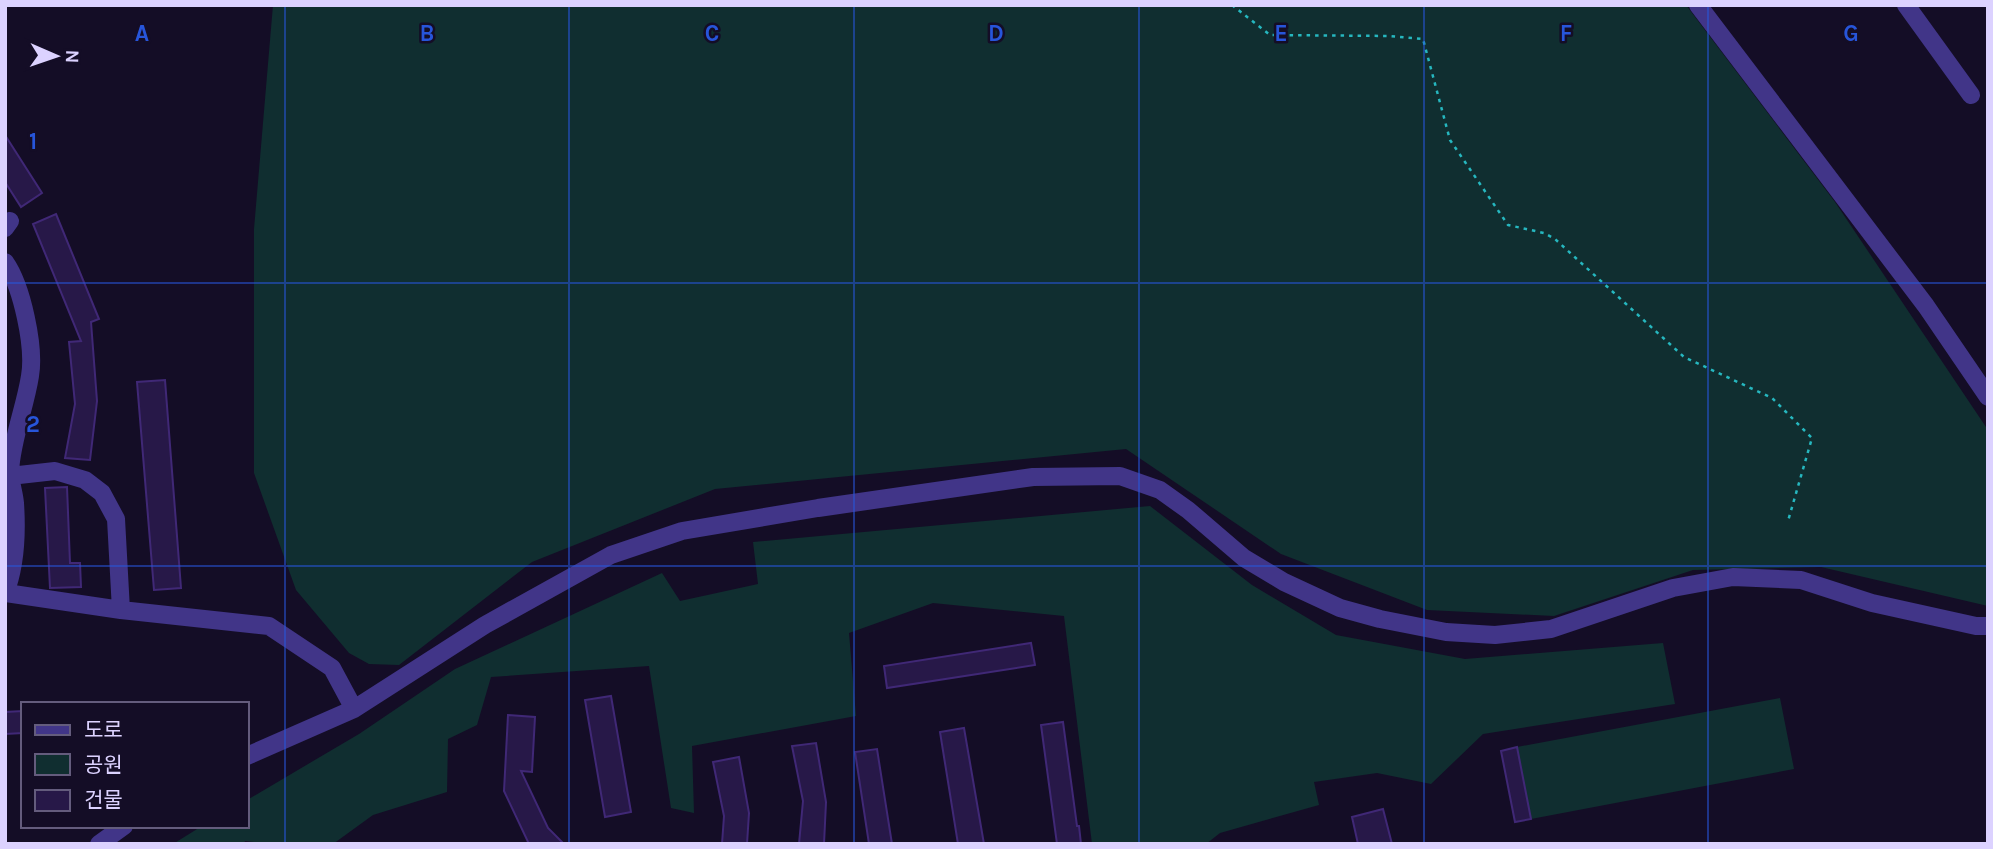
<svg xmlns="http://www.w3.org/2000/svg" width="1993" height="849" font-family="Karla,'Noto Sans KR',sans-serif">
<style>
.green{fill:#102e30}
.building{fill:#271848;stroke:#402876;stroke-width:2}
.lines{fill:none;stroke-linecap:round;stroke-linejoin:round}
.path{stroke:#26b7bf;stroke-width:2.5;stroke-dasharray:3.5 5;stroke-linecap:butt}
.minor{stroke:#413588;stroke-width:18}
.grid{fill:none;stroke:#2755da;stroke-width:2;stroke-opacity:0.55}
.grid-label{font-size:23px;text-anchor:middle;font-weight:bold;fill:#2755da;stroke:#140d26;stroke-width:5;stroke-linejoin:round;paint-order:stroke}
</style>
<rect width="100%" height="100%" fill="#140d26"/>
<!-- green -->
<path class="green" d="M273,5H1686L1835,202L1988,430V606L1821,567L1693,570L1554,616L1427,610L1281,554L1126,449L715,489L532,562L399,665L369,664L349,653L296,590L254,473V229Z
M1150,506L1252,585L1336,635L1465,659L1663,643L1675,704L1483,734L1431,784L1377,773L1314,782L1319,805L1220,833L1206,844H1092L1064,616L933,603L849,633L856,716L692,746L694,813L671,808L649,666L491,677L477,725L448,739L447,792L373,815L333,844H270L245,841L244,844H173L202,826H247V800L359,734L455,669L662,573L680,601L758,584L753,542Z
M1780,698L1794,769L1531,819L1517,747Z"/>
<!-- building -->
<path class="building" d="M5,135L42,193L21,207L5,182Z
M56,214L99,319L91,322L97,401L90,460L65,458L75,404L69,342L81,341L33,224Z
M165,380L181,588L154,590L137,382Z
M67,487L70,563H80L81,587L50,588L45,488Z
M1031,643L1035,665L887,688L884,666Z
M611,696L631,812L605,817L585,700Z
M23,711V733L5,734V712Z
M508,715L535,717L532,772L521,771L548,828L564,844H529L504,791Z
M1063,722L1077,826H1079L1081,844H1057L1041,725Z
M964,728L984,844H958L940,732Z
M816,743L826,802L824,844H799L803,801L792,746Z
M1517,747L1531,819L1515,822L1501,751Z
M877,749L892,844H869L855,752Z
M739,757L749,813L747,844H722L724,816L713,762Z
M1383,809L1392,844H1358L1352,817Z"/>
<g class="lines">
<!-- path -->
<path class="path" d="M1232,5L1270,35L1390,36L1423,39L1450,140L1508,225L1544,233L1555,239L1684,357L1772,398L1812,438L1788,521"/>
<!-- minor -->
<path class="minor" d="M1698,5L1926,306L1988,397
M1906,5L1971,95
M5,228L10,221
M5,262C22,286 35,347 30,376C25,408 12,438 10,471C10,482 14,492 15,503C17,533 16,565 5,593
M10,476L55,471L85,480L102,493L116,519L121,610
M6,593L121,610L269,626L332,668L354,709L485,625L611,555L682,531L818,508L1033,477L1120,476L1160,490L1188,510L1244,558L1284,582L1340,608L1380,619L1446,632L1495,635L1551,629L1673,588L1733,577L1801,580L1872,603L1976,626H1988
M247,756L354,709
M99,844L124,826"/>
</g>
<!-- grid -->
<path class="grid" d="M285,5V844M569,5V844M854,5V844M1139,5V844M1424,5V844M1708,5V844M5,283H1988M5,566H1988"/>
<g class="grid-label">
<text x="142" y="41">A</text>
<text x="427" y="41">B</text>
<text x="712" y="41">C</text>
<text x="996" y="41">D</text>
<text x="1281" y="41">E</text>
<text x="1566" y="41">F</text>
<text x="1851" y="41">G</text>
<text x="33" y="149">1</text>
<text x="33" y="432">2</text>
</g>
<!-- border -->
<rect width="1993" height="849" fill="none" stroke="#dcd2ff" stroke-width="14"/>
<!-- legend -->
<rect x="21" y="702" width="228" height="126" fill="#140d26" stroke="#645c7d" stroke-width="2"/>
<rect x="35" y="725" width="35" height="10" fill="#413588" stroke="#645c7d" stroke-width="2"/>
<text x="84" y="737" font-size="21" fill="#dcd2ff">도로</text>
<rect x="35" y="754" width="35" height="21" fill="#102e30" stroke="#645c7d" stroke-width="2"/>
<text x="84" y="772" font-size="21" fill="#dcd2ff">공원</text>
<rect x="35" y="790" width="35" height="21" fill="#271848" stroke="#645c7d" stroke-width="2"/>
<text x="84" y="807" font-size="21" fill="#dcd2ff">건물</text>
<!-- north arrow -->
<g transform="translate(56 56) rotate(92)" stroke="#140d26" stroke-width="5" paint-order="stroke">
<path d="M0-5L12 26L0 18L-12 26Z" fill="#dcd2ff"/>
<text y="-10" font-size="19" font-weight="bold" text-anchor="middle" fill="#dcd2ff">N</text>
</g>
</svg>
